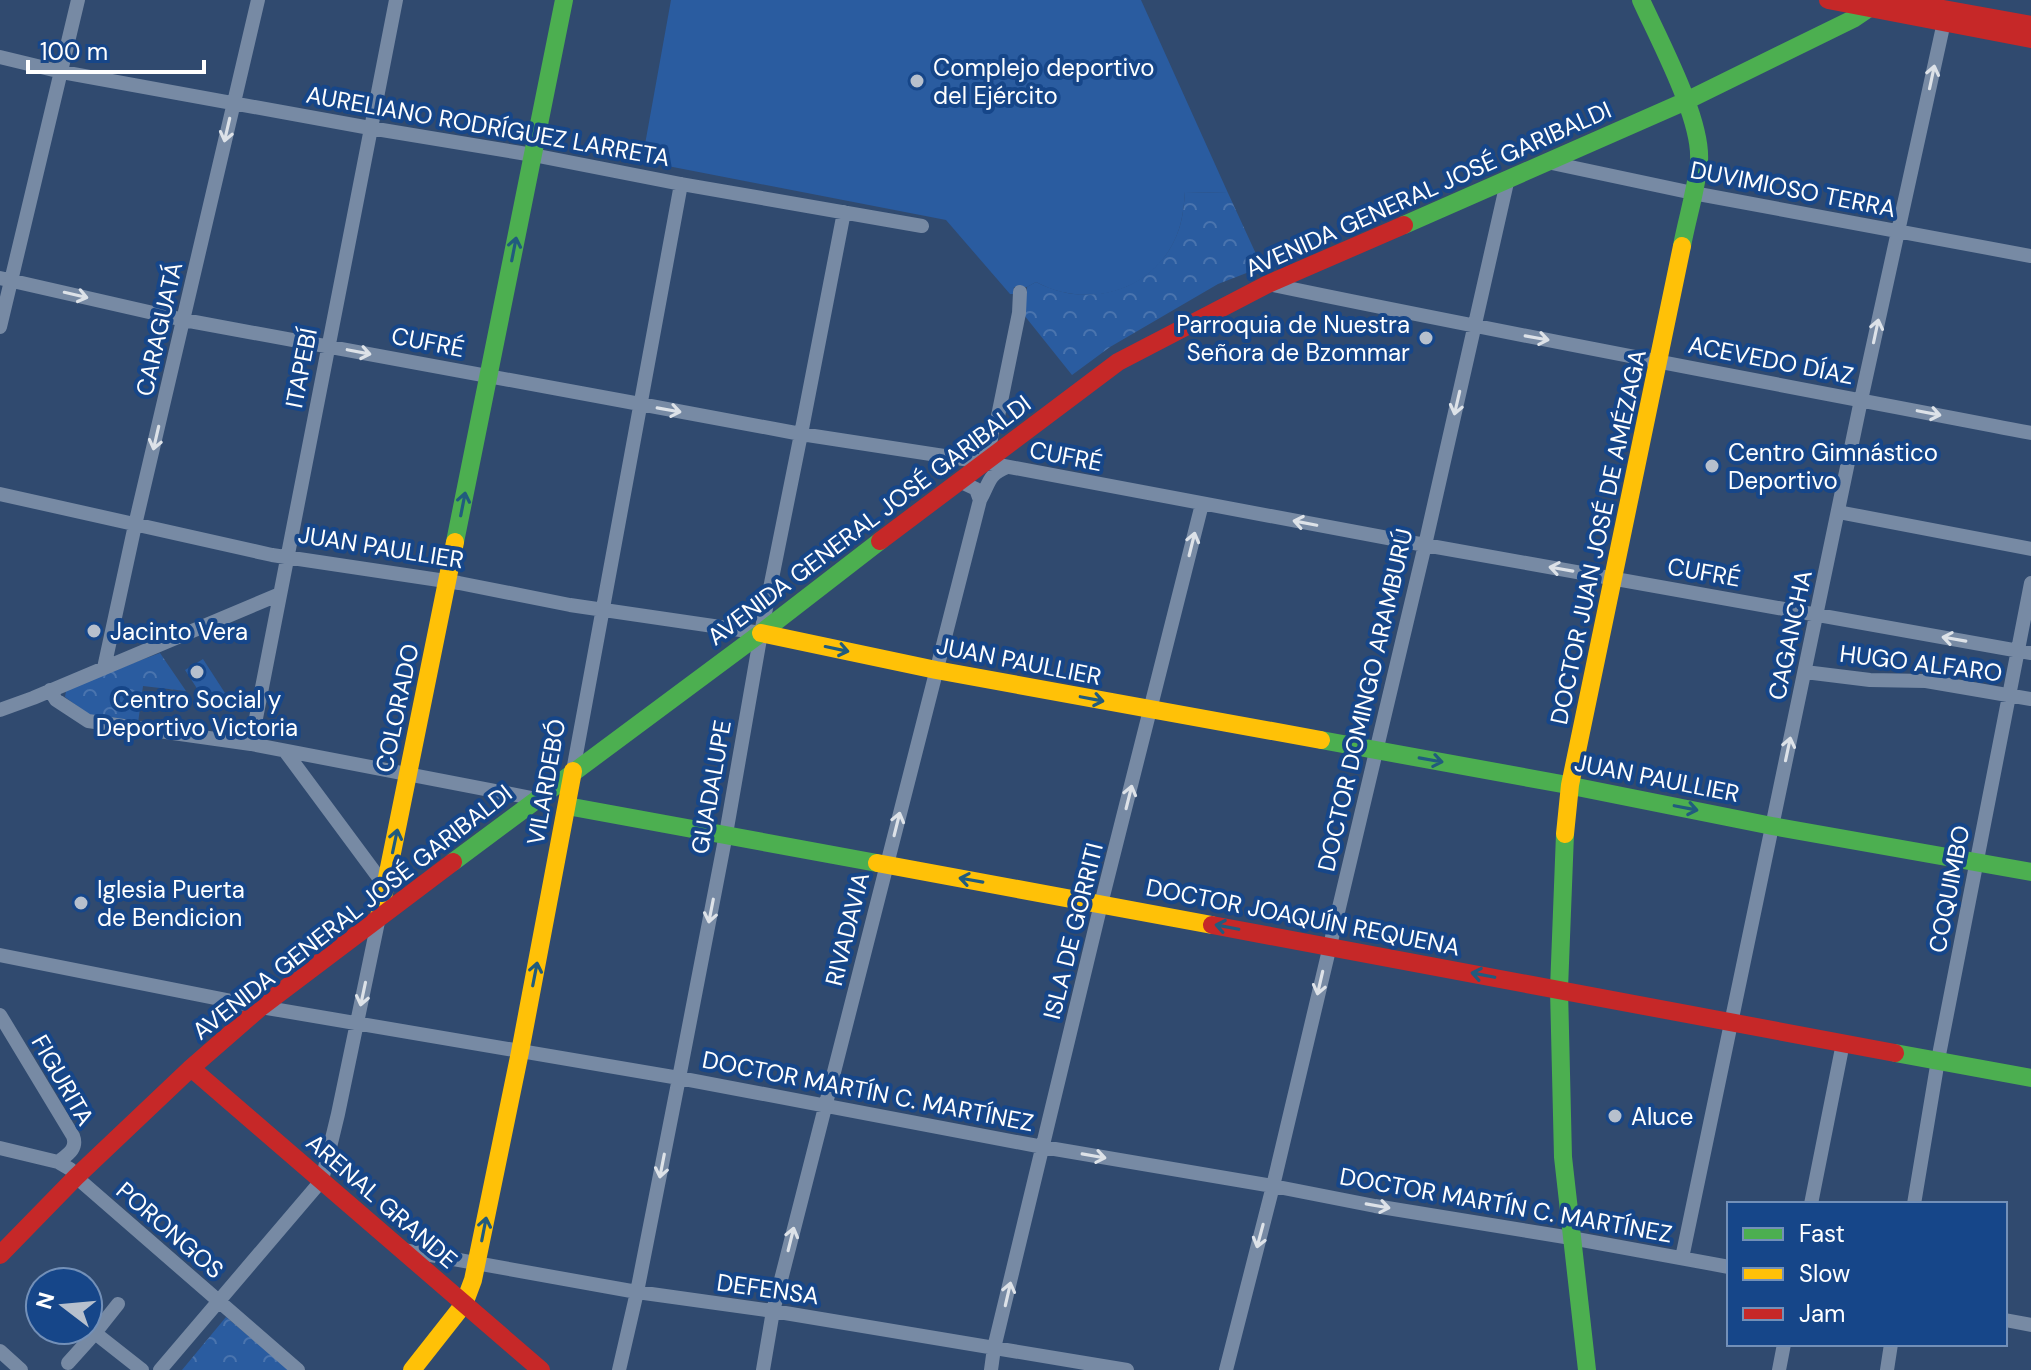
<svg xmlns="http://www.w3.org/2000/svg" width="2031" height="1370" font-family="'DM Sans',sans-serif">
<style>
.grass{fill:#2a5ca0}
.forest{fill:url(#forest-crowns)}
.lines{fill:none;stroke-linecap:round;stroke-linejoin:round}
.street{stroke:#778aa4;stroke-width:14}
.fast{stroke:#4caf50;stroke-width:18}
.slow{stroke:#ffc107;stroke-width:18}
.jam{stroke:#c62828;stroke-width:18}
.oneway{stroke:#dde2e8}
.oneway2{stroke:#215b7e}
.poi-dot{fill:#b7c0cd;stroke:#164689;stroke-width:3}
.labels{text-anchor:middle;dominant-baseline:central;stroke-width:8;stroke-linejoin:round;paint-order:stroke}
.poi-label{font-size:24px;fill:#fff;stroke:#164689;text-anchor:start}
.street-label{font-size:24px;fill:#fff;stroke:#164689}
</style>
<defs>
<pattern id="forest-crowns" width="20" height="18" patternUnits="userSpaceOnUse" patternTransform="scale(2)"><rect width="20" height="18" fill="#2a5ca0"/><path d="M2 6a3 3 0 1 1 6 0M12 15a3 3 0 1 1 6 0" fill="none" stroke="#4a74ae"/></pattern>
</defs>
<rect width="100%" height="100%" fill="#304a6f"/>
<!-- grass -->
<path class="grass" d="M671,0H1141L1228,193L1185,192C1184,204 1183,217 1179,229C1159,290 1090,311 1036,282L1027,287H1014L1013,294H1010L946,220L642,161Z
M203,659L225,693L207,704L185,670Z"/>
<!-- forest -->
<path class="forest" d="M1185,192L1228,193L1262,267L1218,284L1110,347L1072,375L1024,315L1027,287L1036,282C1090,311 1159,289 1179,229C1183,217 1184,204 1185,192Z
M160,653L186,691L143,686L138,723L92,717L65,697L66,691L69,687Z
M226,1317L289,1370H182Z"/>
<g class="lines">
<!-- street -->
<path class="street" d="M0,57L62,72L370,128L533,155L681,184L922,226
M1547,162L1693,193L2031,256
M0,278L184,320L640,404L801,434L983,462L1425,545L2031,653
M1268,284C1522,337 1777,384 2031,433
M0,327L78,0
M983,462L990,445L993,426L997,421L1019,313L1020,292
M0,494L272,555L459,583L570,605L761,633
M980,500C990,483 987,475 1007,467
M1838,512L2031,549
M104,668L135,525L258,0
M1805,672L1870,680L1926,681L2031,699
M50,690L56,700L88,721L251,744L537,799
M0,710L33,698L280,594
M251,744L396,0
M285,751L385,886
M573,771L681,184
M0,955L261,1007L679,1078L1043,1147L1273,1186L1375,1206L1571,1238L1729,1267
M0,1015L73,1136C78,1149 67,1155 58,1162
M0,1148L58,1162L70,1169L76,1177L298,1370
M1811,1204L1843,1043
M1914,1204L1938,1060L2031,583
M403,1250L637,1292L773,1311L1127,1370
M1682,1258L1861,400L1944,22
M2005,1320L2031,1325
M95,1333L118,1304
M0,1351L21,1370
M68,1363L95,1333L142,1370
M160,1370L322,1180L338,1114L379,917
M619,1370L637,1292L679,1078L726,834L761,633L801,434L844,212
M763,1370L773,1311L980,500L976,489L959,481
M991,1370L994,1348L1101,904L1202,504
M1226,1370L1273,1186L1425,545L1508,178
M1779,1370L1784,1344
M1887,1370L1891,1344"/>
<!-- fast -->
<path class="fast" d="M1641,0C1659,40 1702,119 1699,161C1697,187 1687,219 1682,246
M1404,225L1686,101L1853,19L1881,0
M455,542L564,0
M1321,740L1562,784L1772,826L2031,872
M567,806L877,863
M1565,834L1559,989L1563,1157L1587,1370
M453,862L761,633L880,541
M1895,1053L2031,1078"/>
<!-- slow -->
<path class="slow" d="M761,633L936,670L1321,740
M1565,834L1570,785L1682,246
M877,863L1212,925
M379,917L455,542
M412,1370L464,1304L473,1280L520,1052L573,771"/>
<!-- jam -->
<path class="jam" d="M1828,0L2031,39
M1874,6L1899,1L2031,25
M880,541L1118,362L1268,284L1404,225
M1212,925L1895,1053
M191,1068L541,1370
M0,1255L76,1177L191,1068L261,1007L453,862"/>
</g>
<!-- one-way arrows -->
<defs><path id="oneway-shaft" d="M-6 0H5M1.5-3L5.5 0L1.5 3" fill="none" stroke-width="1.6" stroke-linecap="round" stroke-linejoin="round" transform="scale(2)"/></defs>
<g class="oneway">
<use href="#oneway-shaft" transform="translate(1932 77) rotate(-78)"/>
<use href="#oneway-shaft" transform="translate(227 130) rotate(103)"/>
<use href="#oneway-shaft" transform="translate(76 295) rotate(13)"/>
<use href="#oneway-shaft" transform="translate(1876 331) rotate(-78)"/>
<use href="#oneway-shaft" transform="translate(1537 338) rotate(10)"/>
<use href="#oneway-shaft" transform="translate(359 352) rotate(11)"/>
<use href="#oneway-shaft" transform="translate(1457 403) rotate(103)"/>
<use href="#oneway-shaft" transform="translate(669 410) rotate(10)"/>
<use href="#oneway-shaft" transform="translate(1929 413) rotate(11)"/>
<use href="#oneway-shaft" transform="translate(156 438) rotate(103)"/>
<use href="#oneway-shaft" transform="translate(1305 523) rotate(-169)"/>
<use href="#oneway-shaft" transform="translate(1192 544) rotate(-76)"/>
<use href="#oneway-shaft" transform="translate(1561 569) rotate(-170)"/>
<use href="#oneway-shaft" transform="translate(1954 639) rotate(-170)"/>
<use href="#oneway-shaft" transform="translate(1788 749) rotate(-78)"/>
<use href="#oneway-shaft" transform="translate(1129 797) rotate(-76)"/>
<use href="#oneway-shaft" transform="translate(897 824) rotate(-76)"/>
<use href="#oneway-shaft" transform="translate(711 911) rotate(101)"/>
<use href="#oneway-shaft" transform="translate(1320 983) rotate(103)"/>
<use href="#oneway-shaft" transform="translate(363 994) rotate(102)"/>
<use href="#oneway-shaft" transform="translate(1094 1156) rotate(10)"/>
<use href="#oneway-shaft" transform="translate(662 1166) rotate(101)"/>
<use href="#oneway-shaft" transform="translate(1378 1206) rotate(10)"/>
<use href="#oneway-shaft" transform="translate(1260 1236) rotate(105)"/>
<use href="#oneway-shaft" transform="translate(791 1239) rotate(-76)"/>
<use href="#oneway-shaft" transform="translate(1008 1294) rotate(-77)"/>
</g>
<g class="oneway2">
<use href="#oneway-shaft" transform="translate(514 249) rotate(-79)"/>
<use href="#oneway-shaft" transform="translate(463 504) rotate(-79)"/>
<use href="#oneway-shaft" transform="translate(837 649) rotate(12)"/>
<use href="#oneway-shaft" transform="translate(1092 699) rotate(11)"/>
<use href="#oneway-shaft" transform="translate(1431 760) rotate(10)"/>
<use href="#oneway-shaft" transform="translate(1686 808) rotate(11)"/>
<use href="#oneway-shaft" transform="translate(395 841) rotate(-78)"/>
<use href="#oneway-shaft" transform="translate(971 880) rotate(-170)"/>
<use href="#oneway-shaft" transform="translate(1227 927) rotate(-169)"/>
<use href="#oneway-shaft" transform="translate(535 974) rotate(-79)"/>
<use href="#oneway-shaft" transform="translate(1483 975) rotate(-169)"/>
<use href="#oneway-shaft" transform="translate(484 1229) rotate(-79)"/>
</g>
<!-- markers -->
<g class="poi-dot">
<circle cx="917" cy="81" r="8"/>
<circle cx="1426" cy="338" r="8"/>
<circle cx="1712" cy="466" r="8"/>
<circle cx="94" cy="631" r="8"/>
<circle cx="197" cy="672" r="8"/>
<circle cx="81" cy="903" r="8"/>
<circle cx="1615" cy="1116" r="8"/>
</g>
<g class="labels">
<!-- poi labels -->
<g class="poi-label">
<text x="933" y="67">Complejo deportivo<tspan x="933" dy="28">del Ejército</tspan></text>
<text x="1410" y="324" text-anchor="end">Parroquia de Nuestra<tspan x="1410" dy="28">Señora de Bzommar</tspan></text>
<text x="1728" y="452">Centro Gimnástico<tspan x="1728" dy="28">Deportivo</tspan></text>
<text x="110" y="631">Jacinto Vera</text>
<text x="197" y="699" text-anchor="middle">Centro Social y<tspan x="197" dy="28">Deportivo Victoria</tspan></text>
<text x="97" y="889">Iglesia Puerta<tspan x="97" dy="28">de Bendicion</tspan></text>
<text x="1631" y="1116">Aluce</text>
</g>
<!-- street labels -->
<g class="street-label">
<text transform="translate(488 126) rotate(10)">AURELIANO RODRÍGUEZ LARRETA</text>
<text transform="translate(1428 189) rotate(-24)">AVENIDA GENERAL JOSÉ GARIBALDI</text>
<text transform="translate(1793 189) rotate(11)">DUVIMIOSO TERRA</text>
<text transform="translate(159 329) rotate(-77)">CARAGUATÁ</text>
<text transform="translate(428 342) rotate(11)">CUFRÉ</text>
<text transform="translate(1771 360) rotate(11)">ACEVEDO DÍAZ</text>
<text transform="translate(301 368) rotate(-79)">ITAPEBÍ</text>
<text transform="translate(1066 456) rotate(11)">CUFRÉ</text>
<text transform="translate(869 520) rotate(-37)">AVENIDA GENERAL JOSÉ GARIBALDI</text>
<text transform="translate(1598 537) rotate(-78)">DOCTOR JUAN JOSÉ DE AMÉZAGA</text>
<text transform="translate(381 547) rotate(9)">JUAN PAULLIER</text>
<text transform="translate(1704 572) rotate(10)">CUFRÉ</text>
<text transform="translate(1790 635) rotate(-78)">CAGANCHA</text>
<text transform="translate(1019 661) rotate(11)">JUAN PAULLIER</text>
<text transform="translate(1921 663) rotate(7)">HUGO ALFARO</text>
<text transform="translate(1365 700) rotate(-77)">DOCTOR DOMINGO ARAMBURÚ</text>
<text transform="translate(397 708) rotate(-78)">COLORADO</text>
<text transform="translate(1657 778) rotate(11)">JUAN PAULLIER</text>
<text transform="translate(546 782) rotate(-80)">VILARDEBÓ</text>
<text transform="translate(711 787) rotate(-80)">GUADALUPE</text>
<text transform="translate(1949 889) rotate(-79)">COQUIMBO</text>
<text transform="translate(352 912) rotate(-38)">AVENIDA GENERAL JOSÉ GARIBALDI</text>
<text transform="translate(1303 917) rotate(11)">DOCTOR JOAQUÍN REQUENA</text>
<text transform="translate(847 929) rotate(-76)">RIVADAVIA</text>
<text transform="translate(1073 931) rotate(-76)">ISLA DE GORRITI</text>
<text transform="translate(63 1080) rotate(60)">FIGURITA</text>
<text transform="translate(868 1091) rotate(11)">DOCTOR MARTÍN C. MARTÍNEZ</text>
<text transform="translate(382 1201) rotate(41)">ARENAL GRANDE</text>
<text transform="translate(1506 1205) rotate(10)">DOCTOR MARTÍN C. MARTÍNEZ</text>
<text transform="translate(170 1230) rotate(41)">PORONGOS</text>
<text transform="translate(768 1289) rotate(8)">DEFENSA</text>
</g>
</g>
<!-- legend -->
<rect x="1727" y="1202" width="280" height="144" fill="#164689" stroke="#7390b8" stroke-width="2"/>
<rect x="1743" y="1228" width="40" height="12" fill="#4caf50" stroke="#7390b8" stroke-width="2"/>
<text x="1799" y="1242" font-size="24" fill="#ffffff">Fast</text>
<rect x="1743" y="1268" width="40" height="12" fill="#ffc107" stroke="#7390b8" stroke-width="2"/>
<text x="1799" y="1282" font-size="24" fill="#ffffff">Slow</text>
<rect x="1743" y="1308" width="40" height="12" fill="#c62828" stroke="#7390b8" stroke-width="2"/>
<text x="1799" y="1322" font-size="24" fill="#ffffff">Jam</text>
<!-- north arrow -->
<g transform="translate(64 1306) rotate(286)"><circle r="38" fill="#164689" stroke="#7390b8" stroke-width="2"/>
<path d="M0-6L14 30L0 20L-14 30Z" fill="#b7c0cd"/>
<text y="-12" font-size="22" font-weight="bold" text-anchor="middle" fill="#ffffff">N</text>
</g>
<!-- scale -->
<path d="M28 60v12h176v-12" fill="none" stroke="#ffffff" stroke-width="4"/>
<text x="40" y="60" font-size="24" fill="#ffffff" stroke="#164689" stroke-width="6" paint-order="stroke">100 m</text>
</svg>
